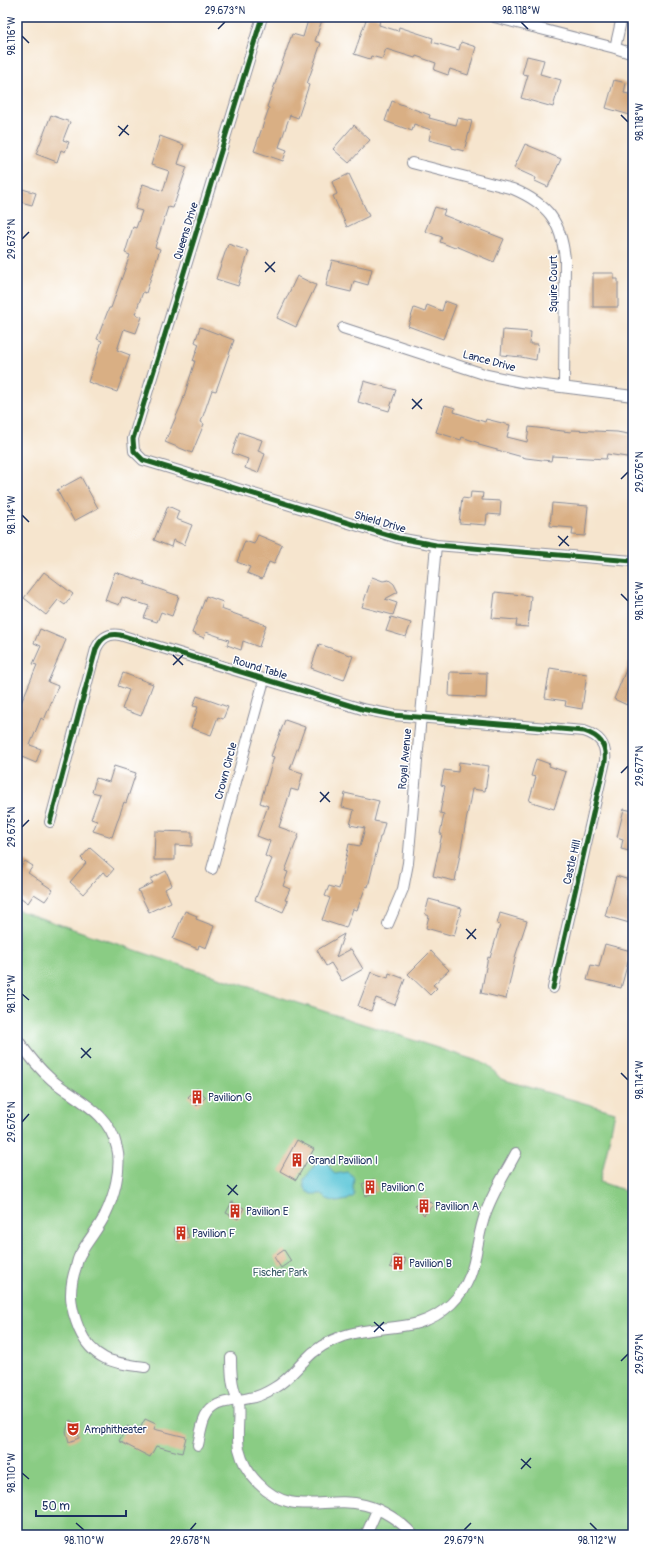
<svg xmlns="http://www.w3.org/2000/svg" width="650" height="1552" font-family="Pangolin,sans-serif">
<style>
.green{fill:#8acc84;stroke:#527e71}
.water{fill:#5ec7d9;stroke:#3c7b9c}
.building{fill:#d9af84}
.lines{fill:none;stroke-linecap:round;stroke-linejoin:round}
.minor-casing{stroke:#888a96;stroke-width:12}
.minor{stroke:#fff;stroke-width:10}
.cycleway-casing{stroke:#fff;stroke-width:8}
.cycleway{stroke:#1b5e20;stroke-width:5}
.ticks{fill:none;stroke:#1b2f5e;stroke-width:1.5}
.labels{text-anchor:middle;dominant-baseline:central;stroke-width:3;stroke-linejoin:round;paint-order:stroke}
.street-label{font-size:11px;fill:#1b2f5e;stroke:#fff}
.poi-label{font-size:11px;fill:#1b2f5e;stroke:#fff;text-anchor:start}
.park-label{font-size:11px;fill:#3c5e69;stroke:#fff}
.neatline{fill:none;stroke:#1b2f5e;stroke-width:1.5}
.ticks-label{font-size:10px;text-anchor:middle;fill:#1b2f5e}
</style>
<rect width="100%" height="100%" fill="#fff"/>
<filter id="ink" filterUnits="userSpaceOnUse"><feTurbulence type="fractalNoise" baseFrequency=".025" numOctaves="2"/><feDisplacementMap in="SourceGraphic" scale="8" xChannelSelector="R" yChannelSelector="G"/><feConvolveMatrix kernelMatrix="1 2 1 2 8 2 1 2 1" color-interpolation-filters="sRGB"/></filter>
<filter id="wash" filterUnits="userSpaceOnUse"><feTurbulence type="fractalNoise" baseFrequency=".012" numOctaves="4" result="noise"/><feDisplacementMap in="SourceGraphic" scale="16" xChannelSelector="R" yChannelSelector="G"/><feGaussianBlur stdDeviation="0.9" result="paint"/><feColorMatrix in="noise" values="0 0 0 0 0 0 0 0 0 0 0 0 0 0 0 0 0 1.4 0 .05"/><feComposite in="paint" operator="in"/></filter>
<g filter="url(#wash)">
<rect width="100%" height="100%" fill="#f6e5ce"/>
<!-- green -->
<path class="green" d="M17,910L147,954L487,1064L501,1079L615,1112L600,1182L633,1193V1535H17Z"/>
<!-- water -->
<path class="water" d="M322,1159C331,1162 328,1170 335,1174L347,1172C358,1178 352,1180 353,1189C354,1191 354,1193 354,1196L347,1200L337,1202L327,1199L321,1194H312L307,1191L304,1186V1179L313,1169L316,1162Z"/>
<g id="blocks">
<!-- building -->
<path class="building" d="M309,17H323L315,41L321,43L307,84L309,85L298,118L290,115L279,147L287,150L283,161L254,151L269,108L267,107L292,34L303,37Z
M367,17H374L380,19L379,25L398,31L399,27L433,38L432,42L459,50L461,42L476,47L468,75L450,69L448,75L434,70L436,63L416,56L415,58L386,49L382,59L371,56L370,59L354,54Z
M527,56L544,60L540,74L561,80L553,107L521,98L528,75L522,74Z
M614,80L626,83L624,93L633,95V116L606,108Z
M392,101L430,115L429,118L456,125L458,118L472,121L464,151L452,148V146L429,140L431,130L414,124L412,131L385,121Z
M51,115L70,122L63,140L69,142L65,152L61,150L57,162L36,154Z
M354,125L370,140L349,163L333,149Z
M160,136L184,145L178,164L187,167L173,208L168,207L155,247L160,249L146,293L143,292L135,314L142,317L136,333L124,329L117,350L130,355L117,392L88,382L102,341L97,339L109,308H111L130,255L125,253L133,227L136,228L142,211L135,209L143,184L163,191L169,171L151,165Z
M525,144L561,159L548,187L535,181L536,178L514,168Z
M349,174L369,216L347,227L333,196L337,194L332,182Z
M19,188L36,193L32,205L17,201Z
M435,207L445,210L443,215L504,239L494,262L456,246L455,248L440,242L442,237L425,231Z
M228,244L249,251L238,286L216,279Z
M332,260L372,269L368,285L354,281L351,292L326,286Z
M593,273H614V279H618V307H593Z
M297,276L316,285L296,327L277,318Z
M445,301L456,305L443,339L408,326L414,308L425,312L427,305L442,311Z
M200,327L234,340L216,391L212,390L201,422L204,424L192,453L165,442L182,403L195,361H193L199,344L195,342Z
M503,330L531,332L530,344H538L536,360L521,357L501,355Z
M364,381L396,390L389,411L358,402Z
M445,405L455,408L454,412L485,422L486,419L510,425L507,437L527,442L529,427L571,432L572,430L617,432L633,435V458L607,454L606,459L552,456L551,461L526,458L479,445V443L462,437L461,440L436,432Z
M239,432L262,440L258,451L265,454L258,473L245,468L248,459L232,453Z
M81,477L98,508L74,521L57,490Z
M471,492L483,493L482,500L501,501L500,515L487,514L486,525L459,523L462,498L470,499Z
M552,503L588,506L585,536L572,535L573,528L550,526Z
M168,506L179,511L176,519L192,525L184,545L173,540L171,547L154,540Z
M258,535L282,545L274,564L269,562L262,579L247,573L250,567L237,562L245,541L254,544Z
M44,572L73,594L65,605L58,600L46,615L24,598Z
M115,572L145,582L144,584L179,596L172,616L161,612L157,622L144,618L149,606L122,597L119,605L105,600Z
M372,577L383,581L389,580L394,584L398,592L385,599L397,603L393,615L362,607Z
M495,592L531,596L528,627L516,626L517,620L492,618Z
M206,596L223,602L221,609L266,625L259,647L243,641L241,650L227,645L229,640L206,632L204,638L192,633Z
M391,617L411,623L406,637L386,631Z
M40,629L66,640L48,682L58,686L44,720L41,718L30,745L41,749L36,763L17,755V713L37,665L33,664L41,646L34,643Z
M319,644L353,656L344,680L311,668Z
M633,653V690L627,705L614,699Z
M550,668L587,674L582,709L565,706L566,701L545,698Z
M450,672L487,673L486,698L449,696Z
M123,673L153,684L141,716L122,709L129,690L118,686Z
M197,696L228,707L223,719L218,717L211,735L191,728L198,707L193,706Z
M285,720L305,727L290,769L303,773L298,791L291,789L279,827L299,834L285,871L288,872L283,886L290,889L285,900L288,901L283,912L255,900L272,859L265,856L270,841L257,836L268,806L260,803L274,757L271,756Z
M536,759L550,764L549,766L566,772L554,809L529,801L536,777L531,776Z
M459,762L489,766L485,791L472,789L455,881L433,876L442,834H440L444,814L440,813L445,786L441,785L444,770L458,772Z
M114,766L136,773L126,803L124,802L112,837L93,831L97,821L91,819L100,794L92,792L96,778L109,782Z
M345,793L379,801L374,821L385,823L381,837H380L368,887L366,886L357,910L353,909L346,928L322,920L330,898L325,896L329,886L339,889L349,844L360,846L365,828L350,825L354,810L342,807Z
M624,809L633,811V852L621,849L623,839L617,837Z
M155,831L192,832V846L175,845V860H154Z
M90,848L114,869L108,876L103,872L83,894L70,882L86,863L81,858Z
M25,861L33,866L28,873L53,890L45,901L34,894L28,903L17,895V873Z
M166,871L172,885L165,889L171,902L149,912L138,890L153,883L150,879Z
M616,876L633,881L627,900L633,901V924L605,916Z
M429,899L462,908L454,936L426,928L429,916L425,914Z
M185,911L197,916L196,919L214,926L206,948L199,945L198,949L173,939Z
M500,913L527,921L516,954L506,999L481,993L488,957L490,958L500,925L497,924Z
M344,934L336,957L351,949L363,969L342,981L331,963L326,966L317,950Z
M605,944L631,951L621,988L587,980L591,965L599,967Z
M431,951L449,970L433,985L437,988L430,995L408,974Z
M371,972L388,978L389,973L405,979L395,1005L376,998L371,1011L358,1006Z
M197,1088L206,1097L197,1106L188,1097Z
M297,1140L314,1149L296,1180L280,1171Z
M374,1179L378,1191L366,1196L362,1184Z
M424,1196L433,1205L424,1215L415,1206Z
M232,1202L244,1208L238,1219L226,1213Z
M185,1225L189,1237L177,1241L173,1229Z
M284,1250L291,1261L281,1268L274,1257Z
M394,1255L406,1259L402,1271L390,1267Z
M145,1419L156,1424L154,1429L186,1437L182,1453L156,1446L150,1457L119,1441L127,1426L138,1432Z
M70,1420L80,1427L78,1432L79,1438L69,1442L66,1431Z"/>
</g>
</g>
<g filter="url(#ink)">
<use href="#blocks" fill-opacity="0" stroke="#888a96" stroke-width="1"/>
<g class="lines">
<!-- minor casing -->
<g class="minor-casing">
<path id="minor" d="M262,17L133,439L134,451L143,460L398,538L436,545L633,561
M494,17L615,48L633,54
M615,48L622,17
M412,163L513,189C548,204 561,221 565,259L564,387
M343,328L487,375L521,382L633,396
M50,822L96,649C101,638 108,633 120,635L362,709L393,715L584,731C599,736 607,744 605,761L553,988
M212,869L264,680
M388,924L403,889L408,863L436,545
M17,1039C28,1055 37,1067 52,1080C77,1101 109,1111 117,1148C122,1167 114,1197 105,1215C99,1228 88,1240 81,1253C78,1257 77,1263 76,1267C68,1290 70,1307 79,1329C93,1361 114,1363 145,1367
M231,1358C231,1368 231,1379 234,1389C235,1394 238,1398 238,1403C240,1418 236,1434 239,1449C242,1462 249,1474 258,1483C292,1519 325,1495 365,1505C382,1509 402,1522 413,1535
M198,1445C201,1432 202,1415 214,1407C223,1400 238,1401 249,1398C258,1397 266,1393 274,1388C287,1381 295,1370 305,1360C315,1349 329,1341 343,1336C382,1322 417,1336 451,1304C480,1276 473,1246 486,1212C493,1192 506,1172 516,1153
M366,1535L377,1510"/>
</g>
<!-- minor -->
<use href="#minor" class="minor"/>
<!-- cycleway casing -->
<g class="cycleway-casing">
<path id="cycleway" d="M262,17L133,439L134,451L143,460L398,538L436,545L633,561
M50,822L96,649C101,638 108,633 120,635L362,709L393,715L584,731C599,736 607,744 605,761L553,988"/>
</g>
<!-- cycleway -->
<use href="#cycleway" class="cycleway"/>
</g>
</g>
<!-- ticks -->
<path class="ticks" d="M521,22L528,29M218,29L225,22M22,36L29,43M621,115L628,122M118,126L129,135M119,136L128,125M22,239L29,232M265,262L275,272M265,272L275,262M412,399L422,409M412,409L422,399M621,479L628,472M22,515L29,522M558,536L569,546M559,546L568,536M621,594L628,601M173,655L183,665M173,665L183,655M621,773L628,766M320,792L330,802M320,802L329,792M22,827L29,820M466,929L476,939M467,939L476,929M22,994L29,1000M81,1048L91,1058M81,1058L91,1048M621,1073L628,1080M22,1122L29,1114M227,1185L238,1195M228,1195L237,1185M374,1322L384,1331M374,1332L384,1322M621,1361L628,1354M521,1459L531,1468M521,1469L531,1458M22,1473L29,1479M76,1523L84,1530M590,1523L597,1530M190,1530L196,1523M464,1530L471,1523"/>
<!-- icons -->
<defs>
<g id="building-bare" transform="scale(1.08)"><path d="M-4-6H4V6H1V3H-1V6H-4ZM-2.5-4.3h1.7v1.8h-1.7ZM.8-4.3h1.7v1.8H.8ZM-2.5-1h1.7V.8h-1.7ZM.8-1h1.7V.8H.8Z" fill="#c8321e" stroke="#fff" stroke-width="2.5" paint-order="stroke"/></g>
<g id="theatre-bare" transform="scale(1.08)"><path d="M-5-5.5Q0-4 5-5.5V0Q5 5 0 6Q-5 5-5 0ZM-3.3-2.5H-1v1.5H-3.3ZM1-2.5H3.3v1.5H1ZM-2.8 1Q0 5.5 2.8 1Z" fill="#c8321e" stroke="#fff" stroke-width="2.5" paint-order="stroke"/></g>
</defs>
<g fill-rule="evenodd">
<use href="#building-bare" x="197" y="1097"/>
<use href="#building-bare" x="297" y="1160"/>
<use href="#building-bare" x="370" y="1187"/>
<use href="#building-bare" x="424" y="1206"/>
<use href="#building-bare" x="235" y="1211"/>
<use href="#building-bare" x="181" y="1233"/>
<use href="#building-bare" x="398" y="1263"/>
<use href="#theatre-bare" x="73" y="1429"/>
</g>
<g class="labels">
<!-- street labels -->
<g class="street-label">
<text transform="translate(186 231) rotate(-73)">Queens Drive</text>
<text transform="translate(553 284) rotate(-90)">Squire Court</text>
<text transform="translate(489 361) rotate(15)">Lance Drive</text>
<text transform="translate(380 522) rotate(16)">Shield Drive</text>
<text transform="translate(260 668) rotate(17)">Round Table</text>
<text transform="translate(405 759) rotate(-85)">Royal Avenue</text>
<text transform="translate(226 771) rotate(-75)">Crown Circle</text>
<text transform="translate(572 862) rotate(-77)">Castle Hill</text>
</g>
<!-- poi labels -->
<g class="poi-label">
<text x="208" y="1097">Pavilion G</text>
<text x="308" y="1160">Grand Pavilion I</text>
<text x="381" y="1187">Pavilion C</text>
<text x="435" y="1206">Pavilion A</text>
<text x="246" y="1211">Pavilion E</text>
<text x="192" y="1233">Pavilion F</text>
<text x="409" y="1263">Pavilion B</text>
<text x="84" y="1429">Amphitheater</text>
</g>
<!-- park labels -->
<g class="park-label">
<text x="280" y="1272">Fischer Park</text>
</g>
</g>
<!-- margin -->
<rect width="650" height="1552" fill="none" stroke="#fff" stroke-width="44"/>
<!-- scale -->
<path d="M36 1510v6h90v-6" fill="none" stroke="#1b2f5e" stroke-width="2"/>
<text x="42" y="1510" font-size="12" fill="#1b2f5e" stroke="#ffffff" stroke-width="3" paint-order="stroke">50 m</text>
<rect x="22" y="22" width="606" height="1508" class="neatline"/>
<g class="ticks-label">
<text x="225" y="14">29.673°N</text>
<text x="521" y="14">98.118°W</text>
<text transform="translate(11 36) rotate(-90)" y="4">98.116°W</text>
<text transform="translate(639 122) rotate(-90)" y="4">98.118°W</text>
<text transform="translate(11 239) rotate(-90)" y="4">29.673°N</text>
<text transform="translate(639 472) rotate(-90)" y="4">29.676°N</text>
<text transform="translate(11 515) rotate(-90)" y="4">98.114°W</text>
<text transform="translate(639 601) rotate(-90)" y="4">98.116°W</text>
<text transform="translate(639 766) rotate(-90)" y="4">29.677°N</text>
<text transform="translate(11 827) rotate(-90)" y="4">29.675°N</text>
<text transform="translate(11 994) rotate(-90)" y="4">98.112°W</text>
<text transform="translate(639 1080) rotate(-90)" y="4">98.114°W</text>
<text transform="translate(11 1122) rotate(-90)" y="4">29.676°N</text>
<text transform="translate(639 1354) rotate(-90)" y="4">29.679°N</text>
<text transform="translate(11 1473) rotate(-90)" y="4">98.110°W</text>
<text x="84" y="1544">98.110°W</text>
<text x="190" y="1544">29.678°N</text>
<text x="464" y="1544">29.679°N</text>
<text x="597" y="1544">98.112°W</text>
</g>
</svg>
